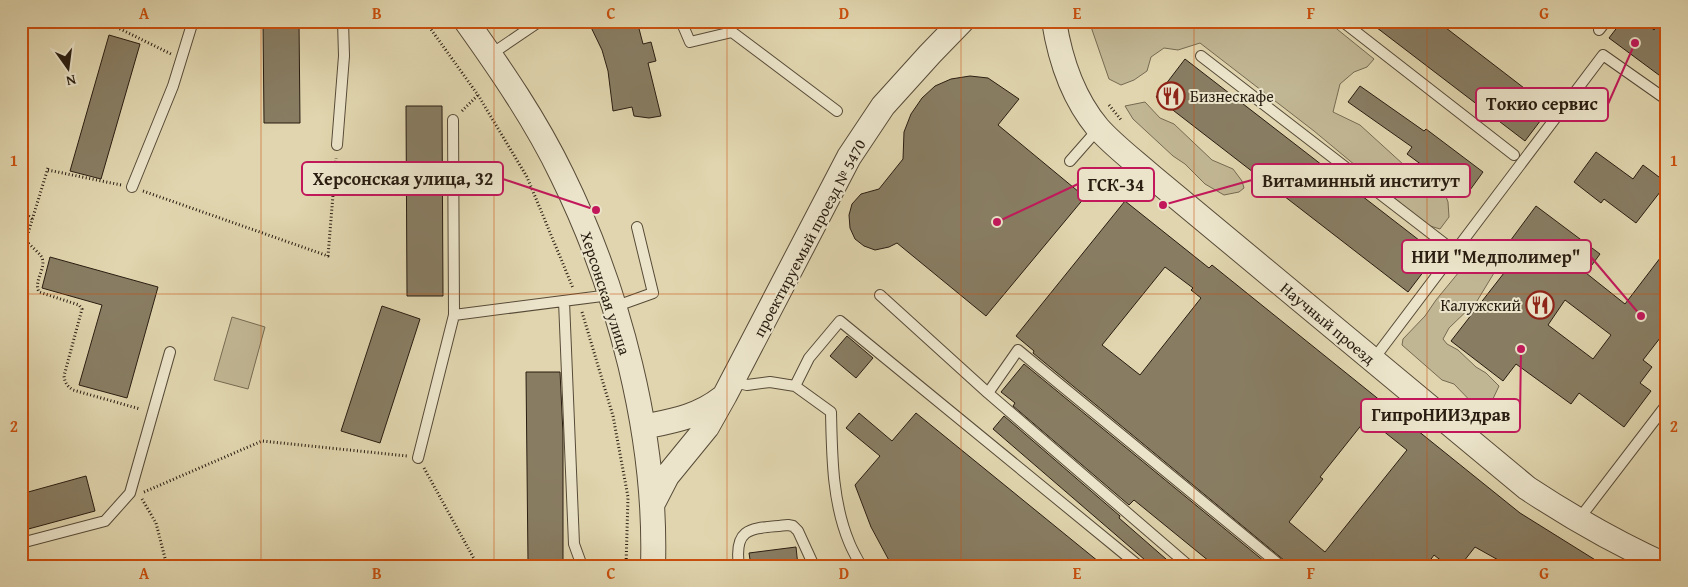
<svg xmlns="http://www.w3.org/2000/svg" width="1688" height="587" font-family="'Gentium Book Plus',serif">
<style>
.green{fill:#c1b693;stroke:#756a52}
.building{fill:#887d63;stroke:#291d11;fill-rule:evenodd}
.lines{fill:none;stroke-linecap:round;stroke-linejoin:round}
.service-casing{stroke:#574b38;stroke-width:12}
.tertiary-casing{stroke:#574b38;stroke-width:26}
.path{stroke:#291d11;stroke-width:3;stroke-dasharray:1 2.5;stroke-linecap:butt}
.service{stroke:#ebe4ca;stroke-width:10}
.tertiary{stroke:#ebe4ca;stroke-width:24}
.grid{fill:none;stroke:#cb500d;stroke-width:1;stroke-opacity:0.55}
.labels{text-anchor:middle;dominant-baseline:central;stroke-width:4;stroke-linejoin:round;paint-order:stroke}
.poi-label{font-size:16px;fill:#291d11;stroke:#ebe4ca;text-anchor:start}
.street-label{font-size:16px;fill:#291d11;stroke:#ebe4ca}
.leader{fill:none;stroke:#c2185b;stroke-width:2}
.callout-dot{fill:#c2185b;stroke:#ebe4ca;stroke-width:2}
.callout{fill:#ebe4ca;stroke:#c2185b;stroke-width:2}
.callout-label{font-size:18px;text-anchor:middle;font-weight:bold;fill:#291d11}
.neatline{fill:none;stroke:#cb500d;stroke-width:2}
.grid-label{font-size:16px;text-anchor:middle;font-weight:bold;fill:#cb500d}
</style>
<rect width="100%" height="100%" fill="#e0d5ae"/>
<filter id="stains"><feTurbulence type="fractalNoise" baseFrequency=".004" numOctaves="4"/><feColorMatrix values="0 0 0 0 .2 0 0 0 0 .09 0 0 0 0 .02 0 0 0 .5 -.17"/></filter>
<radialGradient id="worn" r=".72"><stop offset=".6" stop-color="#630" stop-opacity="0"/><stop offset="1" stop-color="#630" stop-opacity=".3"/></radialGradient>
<!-- green -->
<path class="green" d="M1089,21H1327L1374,59L1367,67L1354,72L1340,84L1333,112L1360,125L1404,165L1443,189L1448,202L1449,217L1440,229L1427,225L1314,131L1200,43L1178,50L1164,48L1151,57L1147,71L1134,80L1121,85L1109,79Z
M1145,102L1160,118L1174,124L1212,160L1233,169L1242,181L1244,188L1239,192L1224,195L1205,184L1185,164L1173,156L1133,119L1125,106Z
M1477,245H1483L1487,249L1494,267V273L1477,301L1449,328L1443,339L1447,344L1458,350L1476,367L1486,373L1499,386L1491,403L1481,412L1454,384L1442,380L1402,345L1403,339L1425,316L1436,300L1468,261L1473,249Z
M232,317L265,327L248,389L214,380Z"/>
<!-- building -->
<path class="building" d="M263,21H299L300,123H264Z
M588,21H637L643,44L651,42L656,61L648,63L661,116L649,118L634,116L632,107L613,111L608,71L602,50Z
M1368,21H1437L1550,108L1525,141Z
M1622,21H1643L1654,30L1661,21H1667V81L1609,38Z
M109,35L140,44L101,179L70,171Z
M1185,59L1437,254L1408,292L1156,97Z
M970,76L988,78L1019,99L998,125L1085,197L986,316L897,243L889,247L875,250L864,246L855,239L850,228L849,215L852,204L861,194L879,189L903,159L904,132L911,114L922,98L935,86L951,79Z
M1360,86L1424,131L1426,129L1483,172L1465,197L1407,154L1412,147L1348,102Z
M406,106H442L443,296H407Z
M1596,152L1633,179L1643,165L1667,183L1636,223L1604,199L1601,203L1574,182Z
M1125,201L1209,268L1212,265L1520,513L1605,566H1509L1475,547L1460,566H1448L1434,555L1426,566H1288L1285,561L1033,353L1034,351L1016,336ZM1165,267L1193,288L1191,290L1201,298L1140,375L1102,345ZM1367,418L1407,450L1325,552L1289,522L1323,479L1320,477Z
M1536,206L1600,254L1586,273L1625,304L1667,249V329L1643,360L1652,367L1640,383L1651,391L1624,427L1579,393L1571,404L1516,364L1503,381L1451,341L1511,264L1499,256ZM1565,300L1611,335L1593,359L1548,325Z
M50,257L158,287L127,398L79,385L102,305L42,288Z
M382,306L420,319L380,443L341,431Z
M847,336L873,358L856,378L830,356Z
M1024,364L1270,566H1215L1134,500L1129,505L1013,406L1015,403L1001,392Z
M526,372H560L563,434V561L528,562Z
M859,413L892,441L916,413L1104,566H892L871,527L855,485L880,456L846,428Z
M1004,416L1120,516L1119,518L1174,566H1152L993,429Z
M86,476L95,511L21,531V494Z
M796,547L798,566H751L749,553Z"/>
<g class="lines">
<!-- service casing -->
<g class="service-casing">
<path id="service" d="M681,21L690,42L732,32L837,111
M1342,21L1514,155
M1510,21L1511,22
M1599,30L1606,21
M490,55L540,21
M1201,56L1445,244
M453,120L454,315
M337,145L344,56L343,21
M1070,161L1099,128
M132,187L173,86L193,21
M880,295L988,393L1189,566
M564,301L574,544L582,566
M614,307L653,293L637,227
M1373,360L1603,55L1667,100
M733,382L747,385L770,382L795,386L831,412C832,455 832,501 849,542C852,550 857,558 861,566
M795,386L809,358L840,321L1139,566
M988,393L1018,350L1281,566
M418,458L454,315L610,295
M1579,519L1667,404
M21,543L105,521L130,493L170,352
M739,566C733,524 755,529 788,525L793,526L798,531L814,566"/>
</g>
<!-- tertiary casing -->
<g class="tertiary-casing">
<path id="tertiary" d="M466,21C501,70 536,121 562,175C619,291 657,436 653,566
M1054,21C1060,59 1073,98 1098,128C1113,145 1133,160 1150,175L1527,488C1571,517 1618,544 1667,566
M643,427C672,421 698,417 722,398
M652,505L667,476L707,427L725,395L849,157L883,106L930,54L962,21"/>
</g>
<!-- path -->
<path class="path" d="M104,21L171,54
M425,21L478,95L527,177L573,288
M1109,105L1122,121
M462,111L478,95
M48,170L121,185
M143,191L328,256L336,158
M21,209L33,220
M26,241C31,246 37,251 41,256C48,267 33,280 39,292L79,305L82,309L64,376C65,383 67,386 73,390L140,409
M21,256L48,168
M582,312L613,416L628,497L626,566
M424,468L478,566
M144,492L262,441L407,456
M142,499L156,523L167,566"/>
<!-- service -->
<use href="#service" class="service"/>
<!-- tertiary -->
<use href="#tertiary" class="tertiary"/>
</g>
<!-- grid -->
<path class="grid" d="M261,21V566M494,21V566M727,21V566M961,21V566M1194,21V566M1427,21V566M21,294H1667"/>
<!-- icons -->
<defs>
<g id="restaurant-ring" transform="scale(1.4375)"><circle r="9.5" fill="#ebe4ca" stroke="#8f2418" stroke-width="1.5"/><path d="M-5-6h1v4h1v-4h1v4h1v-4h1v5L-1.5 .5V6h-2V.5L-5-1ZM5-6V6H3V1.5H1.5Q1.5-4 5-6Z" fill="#8f2418"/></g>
</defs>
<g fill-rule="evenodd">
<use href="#restaurant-ring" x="1171" y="96"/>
<use href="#restaurant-ring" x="1540" y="305"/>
</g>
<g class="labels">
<!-- poi labels -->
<g class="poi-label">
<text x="1190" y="96">Бизнескафе</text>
<text x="1521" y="305" text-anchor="end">Калужский</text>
</g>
<!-- street labels -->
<g class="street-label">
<text transform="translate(809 238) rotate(-62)">проектируемый проезд № 5470</text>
<text transform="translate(606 293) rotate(72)">Херсонская улица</text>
<text transform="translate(1328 323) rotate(40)">Научный проезд</text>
</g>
</g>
<!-- callouts -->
<path class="leader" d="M1635 43L1608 104M596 210L503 179M1163 205L1252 180M997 222L1078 184M1641 316L1591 257M1521 349L1520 415"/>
<g class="callout-dot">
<circle cx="1635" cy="43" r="5"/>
<circle cx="596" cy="210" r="5"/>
<circle cx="1163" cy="205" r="5"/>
<circle cx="997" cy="222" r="5"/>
<circle cx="1641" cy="316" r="5"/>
<circle cx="1521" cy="349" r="5"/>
</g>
<g class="callout">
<rect x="1476" y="88" width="132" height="33" rx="5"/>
<rect x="302" y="162" width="201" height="33" rx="5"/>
<rect x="1252" y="164" width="218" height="33" rx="5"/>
<rect x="1078" y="168" width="76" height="33" rx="5"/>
<rect x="1402" y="240" width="189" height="33" rx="5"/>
<rect x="1361" y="399" width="159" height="33" rx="5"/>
</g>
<g class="callout-label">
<text x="1542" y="110">Токио сервис</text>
<text x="403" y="185">Херсонская улица, 32</text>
<text x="1361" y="187">Витаминный институт</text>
<text x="1116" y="191">ГСК-34</text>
<text x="1496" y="263">НИИ "Медполимер"</text>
<text x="1441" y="421">ГипроНИИЗдрав</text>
</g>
<!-- margin -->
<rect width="1688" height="587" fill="none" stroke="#e0d5ae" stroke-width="55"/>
<!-- north arrow -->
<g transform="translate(68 68) rotate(166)" stroke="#ebe4ca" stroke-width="4" paint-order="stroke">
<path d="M0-4L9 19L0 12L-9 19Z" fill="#291d11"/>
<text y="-8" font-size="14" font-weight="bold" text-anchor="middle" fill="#291d11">N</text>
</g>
<rect x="28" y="28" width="1632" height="532" class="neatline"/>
<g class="grid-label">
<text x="144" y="19">A</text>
<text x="377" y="19">B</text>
<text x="611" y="19">C</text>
<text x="844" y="19">D</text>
<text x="1077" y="19">E</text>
<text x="1311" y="19">F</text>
<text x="1544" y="19">G</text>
<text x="14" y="166">1</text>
<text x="1674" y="166">1</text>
<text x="14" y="432">2</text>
<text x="1674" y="432">2</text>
<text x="144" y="579">A</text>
<text x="377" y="579">B</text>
<text x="611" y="579">C</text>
<text x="844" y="579">D</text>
<text x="1077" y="579">E</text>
<text x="1311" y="579">F</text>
<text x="1544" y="579">G</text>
</g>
<rect width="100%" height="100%" filter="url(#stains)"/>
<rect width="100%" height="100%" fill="url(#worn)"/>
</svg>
